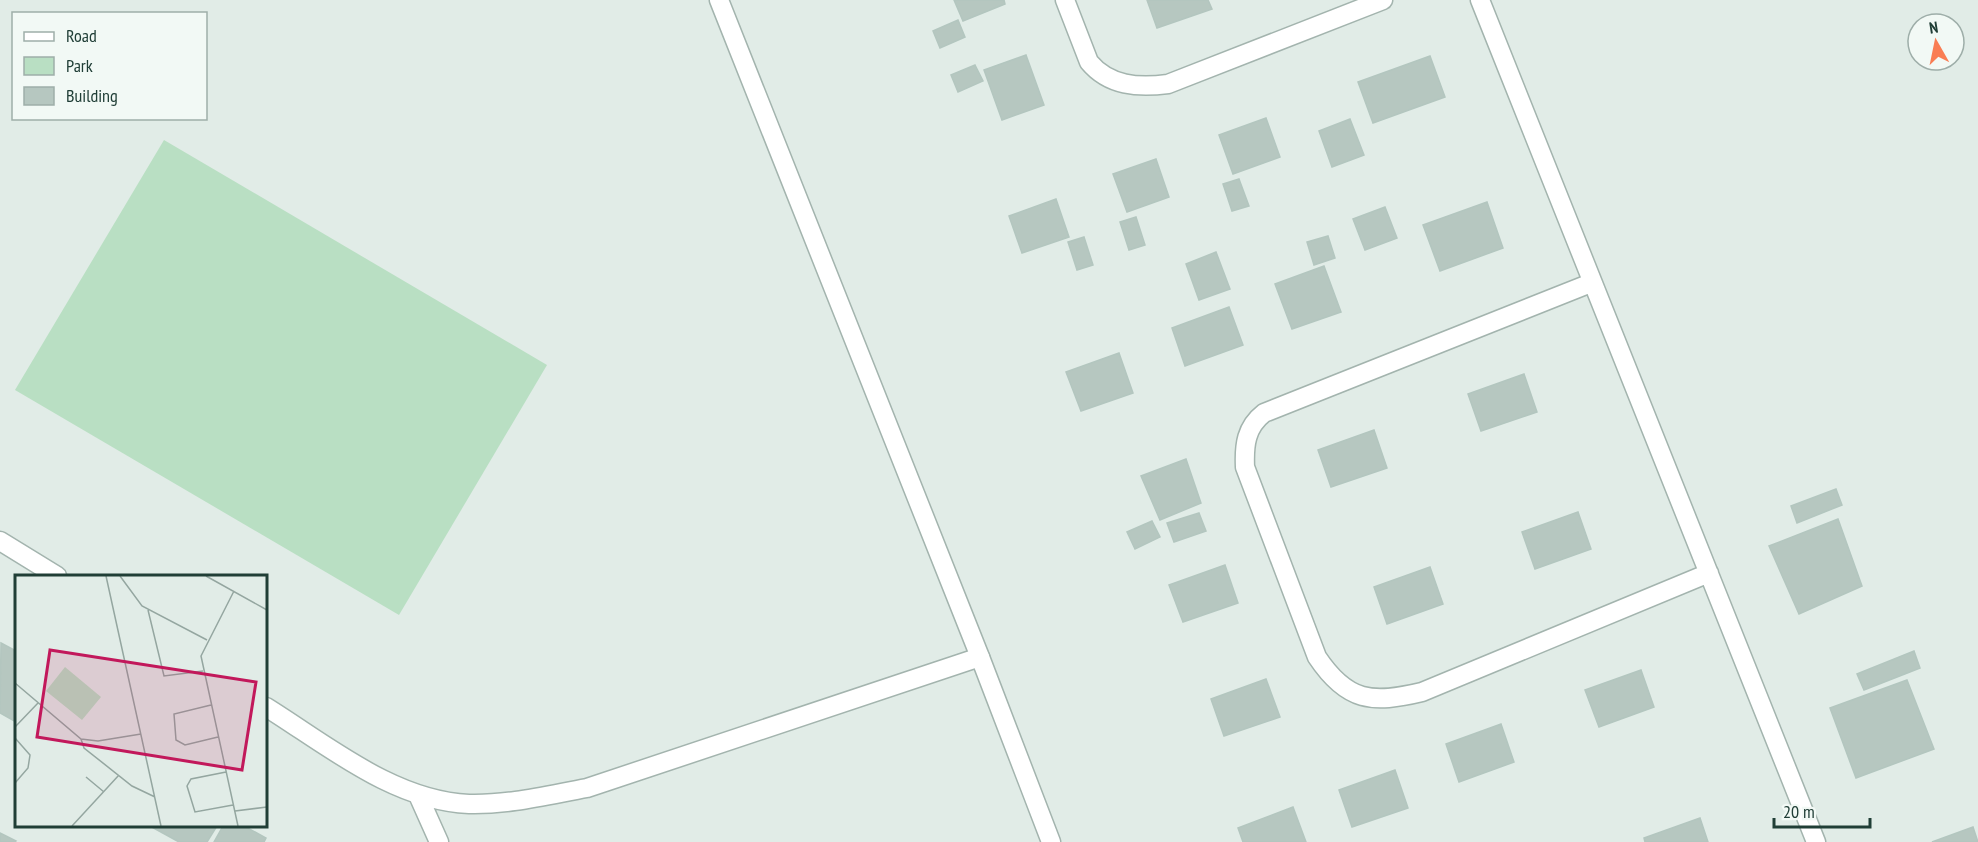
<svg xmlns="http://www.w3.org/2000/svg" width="1978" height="842" font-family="'PT Sans Narrow',sans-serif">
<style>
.green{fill:#b9dfc3}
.building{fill:#b6c7c0;stroke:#b3c6bf;stroke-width:1.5}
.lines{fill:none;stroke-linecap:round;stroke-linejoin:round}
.minor-casing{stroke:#a3b4ae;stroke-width:21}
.tertiary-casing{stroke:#a3b4ae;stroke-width:21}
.minor{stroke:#fff;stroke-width:18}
.tertiary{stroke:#fff;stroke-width:18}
.inset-road{fill:none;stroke:#94a6a0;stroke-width:1.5}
.view{fill:#c2185b;fill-opacity:0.15;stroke:#c2185b;stroke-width:3}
.inset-edge{fill:none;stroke:#203e36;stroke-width:3}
</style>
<rect width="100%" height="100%" fill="#e1ece7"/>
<!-- green -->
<path class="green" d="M164,140L547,365L399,615L15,390Z"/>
<!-- building -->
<path class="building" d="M954,0H1004L1005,4L963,21Z
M1147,0H1208L1212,9L1157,28Z
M958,20L965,37L940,48L933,31Z
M1026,55L1044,105L1002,120L984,70Z
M1430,56L1445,97L1373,123L1358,82Z
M975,65L983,81L958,92L951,75Z
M1266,118L1280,157L1233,174L1219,135Z
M1350,119L1364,155L1332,167L1319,131Z
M1156,159L1169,197L1127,212L1113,174Z
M1239,179L1249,206L1232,211L1223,184Z
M1056,199L1069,237L1022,253L1009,216Z
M1487,202L1503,248L1440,271L1423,225Z
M1385,207L1397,238L1365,250L1353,219Z
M1136,217L1145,245L1129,250L1120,222Z
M1328,236L1335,258L1314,265L1307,242Z
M1084,237L1093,265L1077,270L1068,242Z
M1216,252L1230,289L1199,300L1186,264Z
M1324,266L1341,312L1292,329L1275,284Z
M1229,307L1243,345L1185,366L1172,328Z
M1119,353L1133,393L1081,411L1066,372Z
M1524,374L1537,412L1481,431L1468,394Z
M1374,430L1387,468L1331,487L1318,450Z
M1186,459L1201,503L1160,520L1141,476Z
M1836,489L1842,505L1797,523L1791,506Z
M1578,512L1591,549L1535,569L1522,532Z
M1199,513L1206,531L1174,542L1167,523Z
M1838,519L1862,586L1799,614L1769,546Z
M1152,521L1160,537L1135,549L1127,532Z
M1225,565L1238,603L1183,622L1169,585Z
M1430,567L1443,604L1387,624L1374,587Z
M1,643L16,651V722L0,713Z
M1914,651L1920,668L1864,690L1857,674Z
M1641,670L1654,707L1599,727L1585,690Z
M1266,679L1280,717L1224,736L1211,699Z
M1907,680L1934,749L1856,778L1830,708Z
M1501,724L1514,762L1459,782L1446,744Z
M1395,770L1408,808L1352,827L1339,790Z
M1293,807L1306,842H1243L1238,828Z
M1700,818L1708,842H1645L1644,838Z
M150,826H217L207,842H179Z
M223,826H244L266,838L264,842H214Z
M1973,827L1978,842H1932Z
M0,833L16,841L15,842H0Z"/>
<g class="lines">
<!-- minor casing -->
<g class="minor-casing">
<path id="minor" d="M1065,0L1089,62C1109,86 1138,88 1168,84L1383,0
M1480,0L1816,842
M1591,283L1264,413C1246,427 1244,445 1245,467L1317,657C1347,702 1372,704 1422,692L1709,573
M0,541L57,576
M266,707C327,745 394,801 469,804C509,805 548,795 587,788L980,657
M418,795L439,842"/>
</g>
<!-- tertiary casing -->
<g class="tertiary-casing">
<path id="tertiary" d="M719,0L980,657L1051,842"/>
</g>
<!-- minor -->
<use href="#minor" class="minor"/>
<!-- tertiary -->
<use href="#tertiary" class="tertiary"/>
</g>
<!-- overview -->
<g transform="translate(15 575)">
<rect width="252" height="252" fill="#e1ece7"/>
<path d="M50,92L86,122L67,145L31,116Z" fill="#b9dfc3"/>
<path class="inset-road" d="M91,1L146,251M105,1L127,31L192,65M191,1L252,35M219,16L186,81L223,251M133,35L149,101L188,96M0,108L66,164L83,166L126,159M196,130L159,139L161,165L170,170L203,162M0,152L23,128M0,163L15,180L13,193L0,208M66,164L69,173L117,211L140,222M211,197L176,204L172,211L180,237L218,230M71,202L89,217M220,236L252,232M57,251L104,200"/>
<path class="view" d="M35,75L241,107L227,195L22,162Z"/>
<rect width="252" height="252" class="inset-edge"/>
</g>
<!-- legend -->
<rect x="12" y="12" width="195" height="108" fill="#f2f9f5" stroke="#9eaea9" stroke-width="1.5"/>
<rect x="24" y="32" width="30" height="9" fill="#ffffff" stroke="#9eaea9" stroke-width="1.5"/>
<text x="66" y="42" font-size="18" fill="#203e36">Road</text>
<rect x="24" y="57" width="30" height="18" fill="#b9dfc3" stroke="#9eaea9" stroke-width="1.5"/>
<text x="66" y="72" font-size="18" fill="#203e36">Park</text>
<rect x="24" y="87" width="30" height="18" fill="#b6c7c0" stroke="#9eaea9" stroke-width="1.5"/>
<text x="66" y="102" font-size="18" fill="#203e36">Building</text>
<!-- north arrow -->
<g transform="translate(1936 42) rotate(351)"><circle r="28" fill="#f2f9f5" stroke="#9eaea9" stroke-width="1.5"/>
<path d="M0-4.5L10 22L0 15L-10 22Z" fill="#f97d53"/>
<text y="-9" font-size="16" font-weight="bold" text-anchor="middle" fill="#203e36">N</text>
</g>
<!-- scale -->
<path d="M1774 818v9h96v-9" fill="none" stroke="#203e36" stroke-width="3"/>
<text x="1783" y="818" font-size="18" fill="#203e36" stroke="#f2f9f5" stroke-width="4.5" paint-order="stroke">20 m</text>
</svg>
